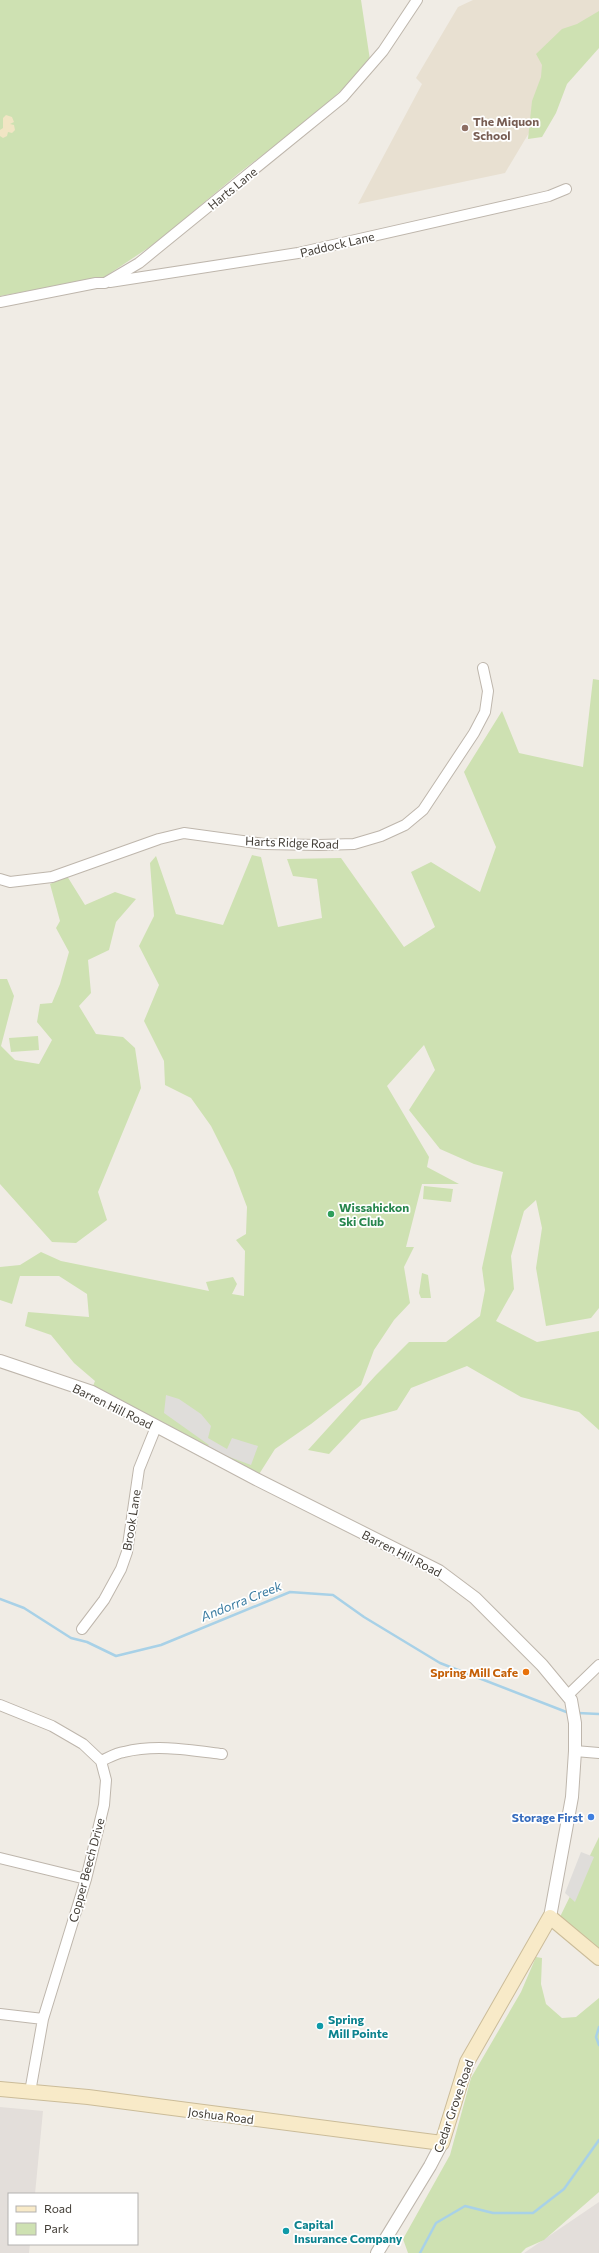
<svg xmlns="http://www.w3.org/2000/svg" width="599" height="2253" font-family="Commissioner,sans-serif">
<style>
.industrial{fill:#e3deda}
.education{fill:#e8e0d1}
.green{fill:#cee1b2}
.sand{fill:#f1e5c4}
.parking{fill:#dfddda}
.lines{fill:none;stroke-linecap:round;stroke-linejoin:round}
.stream{stroke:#a8d1e7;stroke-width:2.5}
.minor-casing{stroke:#beb6ac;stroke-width:12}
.tertiary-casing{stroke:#beb6ac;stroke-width:14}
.secondary-casing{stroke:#cbbc99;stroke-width:16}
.minor{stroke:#fff;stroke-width:10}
.tertiary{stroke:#fff;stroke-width:12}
.secondary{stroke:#f8eac8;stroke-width:14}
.education-dot{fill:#8d6e63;stroke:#fff;stroke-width:1.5}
.leisure-dot{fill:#2e9e5b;stroke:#fff;stroke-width:1.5}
.food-dot{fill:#e8710a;stroke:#fff;stroke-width:1.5}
.shop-dot{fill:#3f7fe0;stroke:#fff;stroke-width:1.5}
.culture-dot{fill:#0f9aa8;stroke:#fff;stroke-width:1.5}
.labels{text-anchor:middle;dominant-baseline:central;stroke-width:3.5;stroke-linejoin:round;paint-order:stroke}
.education-label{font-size:12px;font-weight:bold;fill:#785e54;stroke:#fff;text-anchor:start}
.street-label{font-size:12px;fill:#423d36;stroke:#fff}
.leisure-label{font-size:12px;font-weight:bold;fill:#27864d;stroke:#fff;text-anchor:start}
.food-label{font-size:12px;font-weight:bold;fill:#c56008;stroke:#fff;text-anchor:end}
.shop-label{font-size:12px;font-weight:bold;fill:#366cbe;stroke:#fff;text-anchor:end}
.culture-label{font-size:12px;font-weight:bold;fill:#0d838f;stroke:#fff;text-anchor:start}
.water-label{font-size:13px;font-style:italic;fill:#3b7ca1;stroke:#fff}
</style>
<rect width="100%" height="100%" fill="#f0ece5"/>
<!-- industrial -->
<path class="industrial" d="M0,2107L43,2111L35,2194H9V2244H30L29,2253H0Z
M599,2202V2253H524Z"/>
<!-- education -->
<path class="education" d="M473,0H599V41L576,54L505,173L358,204L422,84L416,78L458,7Z"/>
<!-- green -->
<path class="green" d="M0,0H361L370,60L345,87L305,123L239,173L157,242L103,278L0,296Z
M599,11V48L567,84L556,113L542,137L528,139L532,101L541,77L542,65L536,54L562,29L577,24Z
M593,679L599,680V1308L591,1318L546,1326L536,1268L542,1228L536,1200L524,1211L511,1256L514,1289L496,1321L537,1342L599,1331V1430L579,1412L521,1397L467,1366L411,1388L397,1410L361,1420L329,1454L308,1450L376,1375L409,1342H446L480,1316L485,1290L482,1268L503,1172L474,1164L440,1149L409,1110L435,1070L424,1045L387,1086L429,1157L427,1167L459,1184H422L406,1247H414L404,1267L410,1303L394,1320L374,1350L361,1385L311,1424L275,1449L256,1479L116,1401L93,1386L95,1381L74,1363L51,1335L25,1326L28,1312L89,1317L87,1294L59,1276H20L12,1304L0,1300V1267L20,1265L41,1252L61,1261L209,1291L206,1282L233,1277L237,1284L232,1294L244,1296L245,1251L236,1240L246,1234L247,1207L233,1170L211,1126L191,1098L165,1085L164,1061L144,1021L159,985L139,946L154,916L150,863L156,856L176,914L223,925L252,855L261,857L278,927L322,918L317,879L293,876L287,859L341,858L404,947L435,927L411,872L431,862L480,892L496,847L464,772L502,711L519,753L583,767Z
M67,876L85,905L115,892L136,899L116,922L109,950L88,960L91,993L79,1006L96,1034L123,1037L135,1048L141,1088L98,1192L107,1220L76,1243L52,1242L0,1184V979H7L14,996L1,1046L15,1060L39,1064L52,1040L37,1022L40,1004L52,1003L60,984L69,952L56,928L60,921L50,884Z
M38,1036L39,1050L11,1052L9,1038Z
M424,1186L453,1189L451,1202L423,1199Z
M422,1273L428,1275L431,1298H421L419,1293Z
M599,1837V1958L557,1923Z
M536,1957L542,1958L541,1984L546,2004L562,2018L576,2017L599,1998V2192L544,2240L526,2248L521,2253H408L403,2239L450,2155L471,2078L521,1992Z"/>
<!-- sand -->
<path class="sand" d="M6,115L12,117L14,122L10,124L14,125L15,130L12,133L8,132L7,136L3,138L0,136V130L3,128V118Z"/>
<!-- parking -->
<path class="parking" d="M166,1395L179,1399L201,1414L211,1426L208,1438L227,1449L232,1438L258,1446L251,1465L205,1448L209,1445L164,1413Z
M581,1852L594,1857L575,1902L565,1893Z"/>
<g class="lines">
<!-- stream -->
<path class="stream" d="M0,1599L24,1608L71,1638L87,1642L116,1656L161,1645L290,1592L333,1595L364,1617L440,1663L569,1713
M578,1713L599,1714
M599,2027L596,2037L599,2045
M420,2253L436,2223L465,2206L493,2213H533L564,2189L599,2140"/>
<!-- minor casing -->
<g class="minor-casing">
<path id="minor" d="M110,282L298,253L549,196L566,189
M0,302L96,283H105L139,263L343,97L383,51L417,0
M0,879L10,882L52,877L159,839L184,833L264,844L319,845L354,844L381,836L405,825L423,810L474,733L485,712L488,691L483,668
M82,1629L104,1600L121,1569L127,1552L139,1469L156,1427
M568,1695L599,1665
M0,1705L52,1726L83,1744L101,1761L106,1780L104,1805L86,1879L43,2019L30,2092
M575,1751L599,1753
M101,1761C108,1758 116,1753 124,1752C156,1744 190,1750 222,1754
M0,1858L86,1879
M0,2014L43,2019"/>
</g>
<!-- tertiary casing -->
<g class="tertiary-casing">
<path id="tertiary" d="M0,1361L92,1392L256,1479L439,1571L475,1598L542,1665L571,1700L575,1723V1751L572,1797L550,1917
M377,2253L430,2166L442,2143"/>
</g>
<!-- secondary casing -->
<g class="secondary-casing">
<path id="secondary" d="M0,2089L88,2097L442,2143L467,2062L550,1917L599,1958"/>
</g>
<!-- minor -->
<use href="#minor" class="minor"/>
<!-- tertiary -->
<use href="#tertiary" class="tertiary"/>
<!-- secondary -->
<use href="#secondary" class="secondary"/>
</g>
<!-- markers -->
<circle class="education-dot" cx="465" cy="128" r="4"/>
<circle class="leisure-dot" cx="331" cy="1214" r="4"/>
<circle class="food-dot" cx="526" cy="1672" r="4"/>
<circle class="shop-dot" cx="591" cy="1817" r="4"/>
<g class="culture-dot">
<circle cx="320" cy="2026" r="4"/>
<circle cx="286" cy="2231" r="4"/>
</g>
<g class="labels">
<!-- education labels -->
<g class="education-label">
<text x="473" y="121">The Miquon<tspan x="473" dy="14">School</tspan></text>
</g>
<!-- street labels -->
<g class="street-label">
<text transform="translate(232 188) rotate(-39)">Harts Lane</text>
<text transform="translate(337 244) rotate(-13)">Paddock Lane</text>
<text transform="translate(292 842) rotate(2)">Harts Ridge Road</text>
<text transform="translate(113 1406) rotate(26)">Barren Hill Road</text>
<text transform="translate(131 1520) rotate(-81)">Brook Lane</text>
<text transform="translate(402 1553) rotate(27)">Barren Hill Road</text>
<text transform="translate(86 1870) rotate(-75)">Copper Beech Drive</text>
<text transform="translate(453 2106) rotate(-71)">Cedar Grove Road</text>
<text transform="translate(221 2115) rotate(7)">Joshua Road</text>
</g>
<!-- leisure labels -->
<g class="leisure-label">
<text x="339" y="1207">Wissahickon<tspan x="339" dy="14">Ski Club</tspan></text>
</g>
<!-- food labels -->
<g class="food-label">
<text x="518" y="1672">Spring Mill Cafe</text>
</g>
<!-- shop labels -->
<g class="shop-label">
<text x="583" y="1817">Storage First</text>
</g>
<!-- culture labels -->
<g class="culture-label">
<text x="328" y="2019">Spring<tspan x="328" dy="14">Mill Pointe</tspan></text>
<text x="294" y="2224">Capital<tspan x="294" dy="14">Insurance Company</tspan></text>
</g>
<!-- water labels -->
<g class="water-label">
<text transform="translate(241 1601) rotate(-22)">Andorra Creek</text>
</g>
</g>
<!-- legend -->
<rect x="8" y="2193" width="130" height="52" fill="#ffffff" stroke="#b3b1af"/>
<rect x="16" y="2206" width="20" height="6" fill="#f8eac8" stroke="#b3b1af"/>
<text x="44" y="2213" font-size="12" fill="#423d36">Road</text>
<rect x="16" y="2223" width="20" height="12" fill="#cee1b2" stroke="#b3b1af"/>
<text x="44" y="2233" font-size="12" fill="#423d36">Park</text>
</svg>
